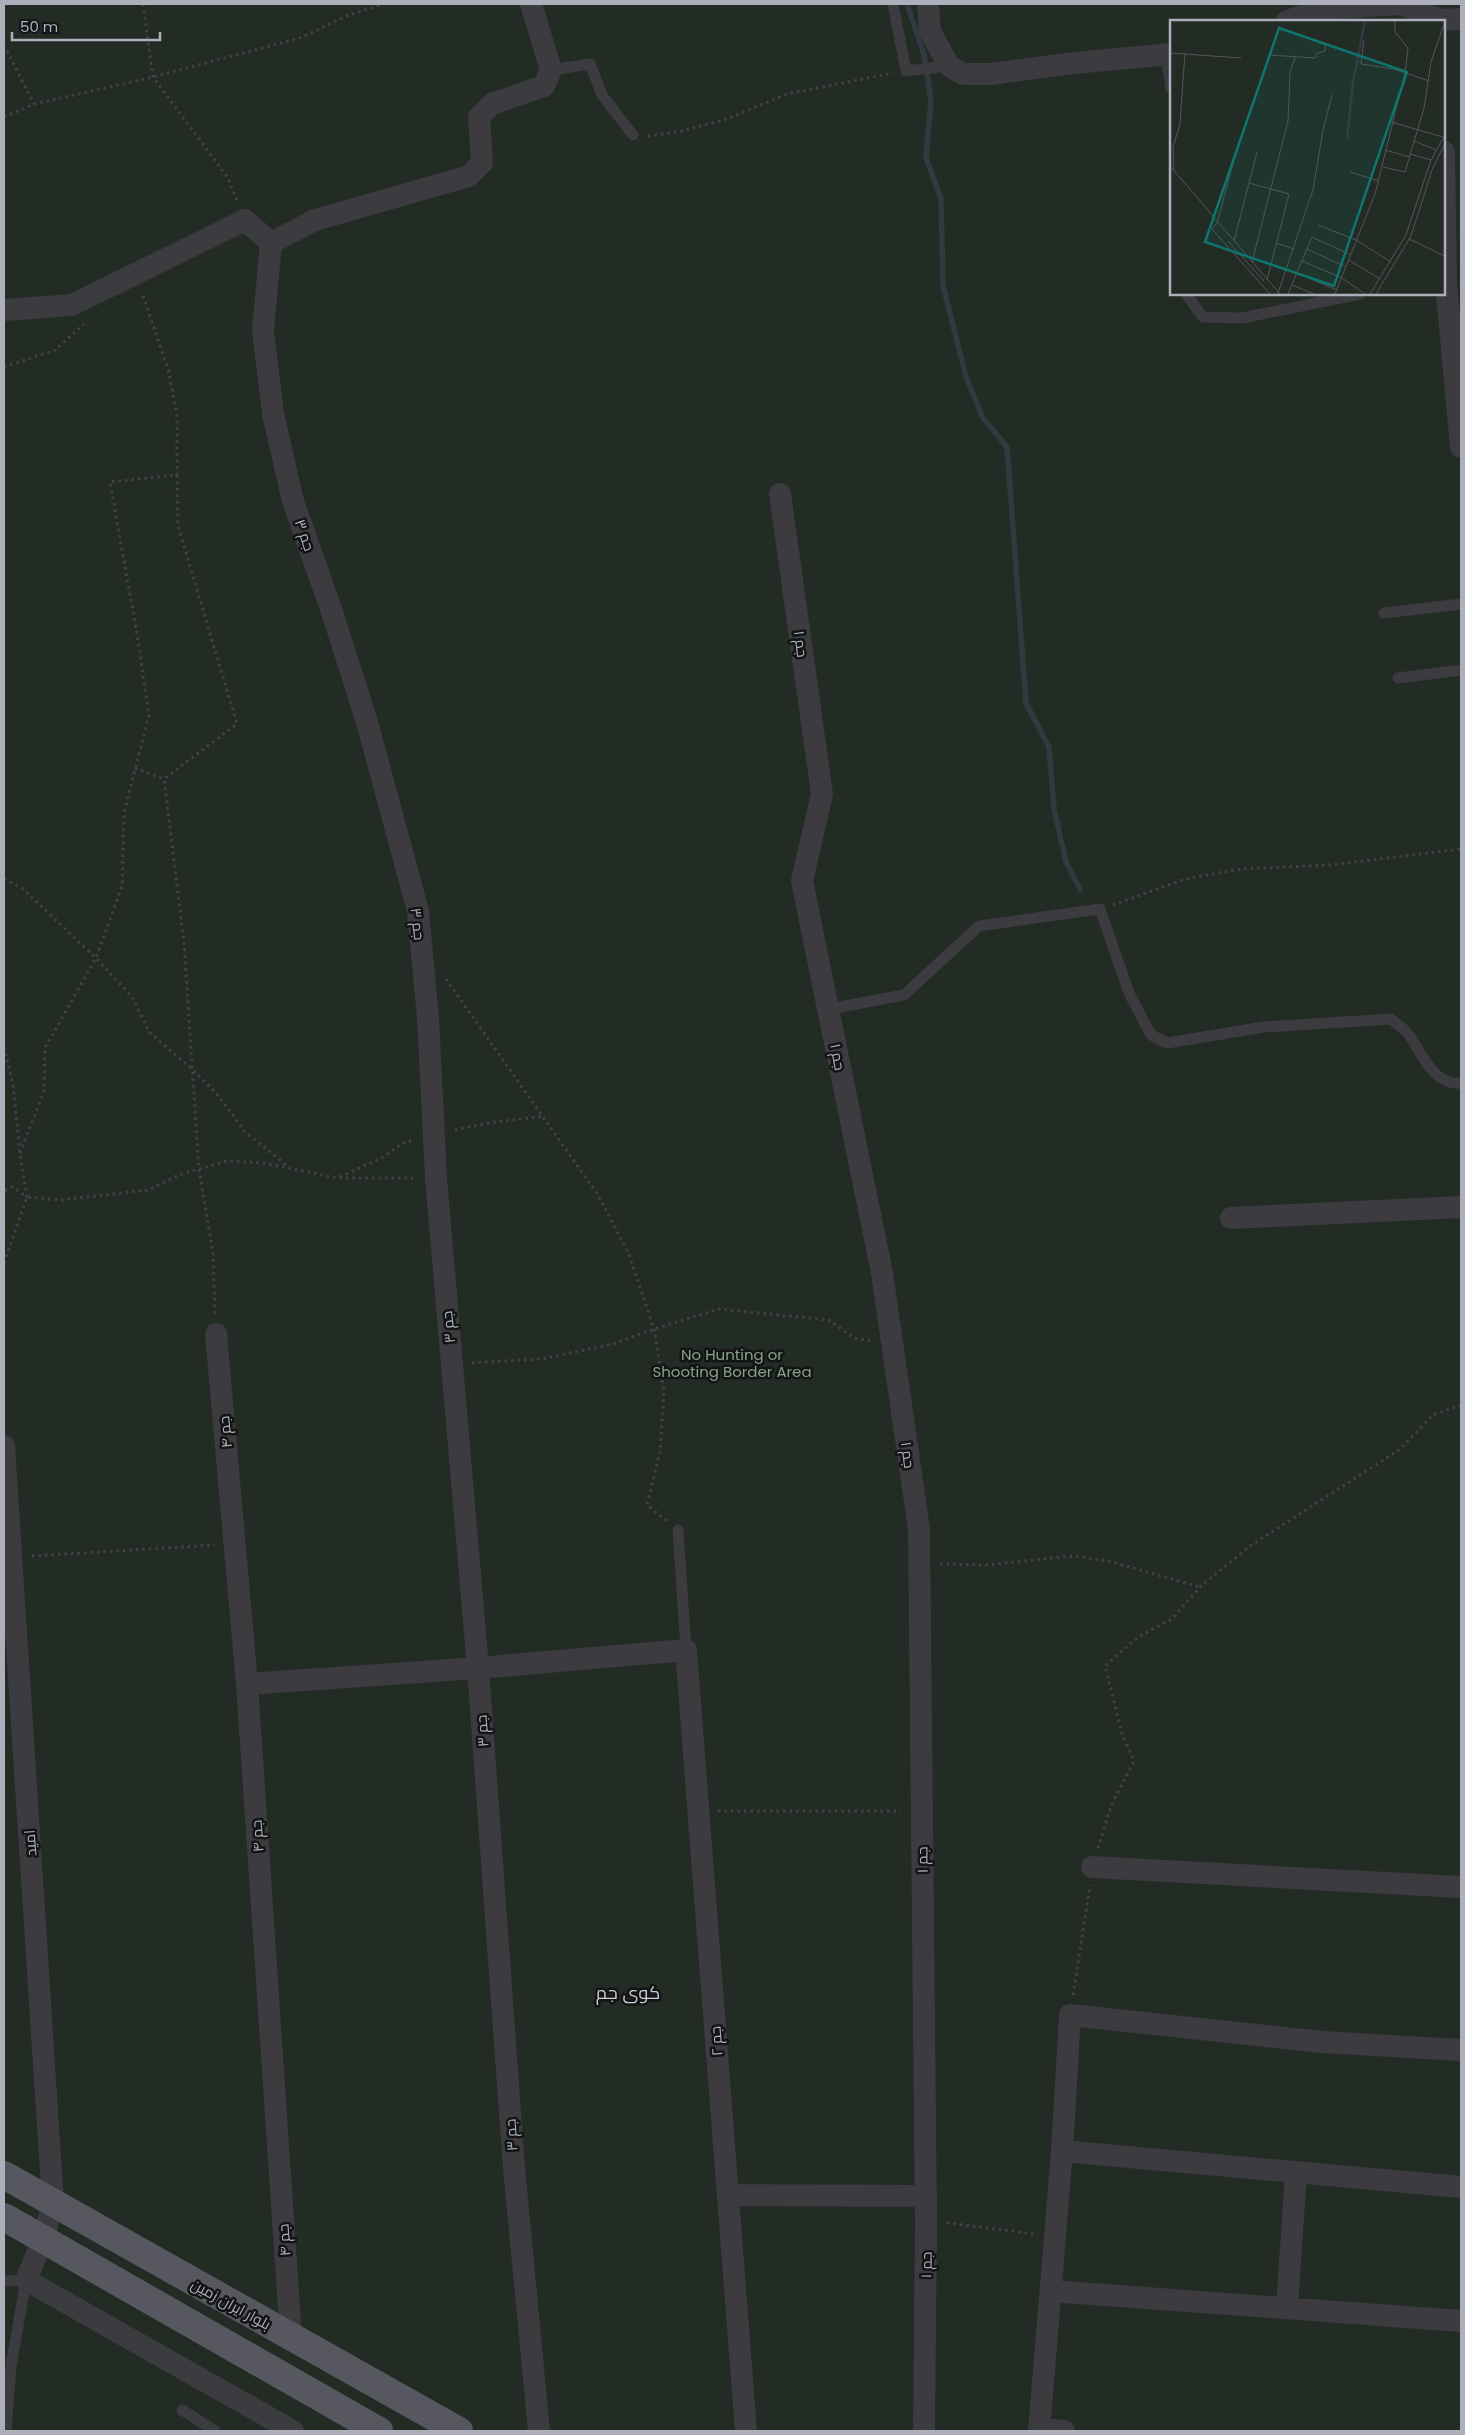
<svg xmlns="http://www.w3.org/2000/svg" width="1465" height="2435" font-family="Poppins,Cairo,sans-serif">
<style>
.green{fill:#232b25;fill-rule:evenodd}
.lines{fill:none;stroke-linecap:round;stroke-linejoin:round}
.stream{stroke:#323940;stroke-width:5.5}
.path{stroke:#414247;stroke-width:3;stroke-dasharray:2.5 4;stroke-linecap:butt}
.lane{stroke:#3b3b40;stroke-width:11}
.street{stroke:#3b3b40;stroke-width:22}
.primary{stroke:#57585f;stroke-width:28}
.labels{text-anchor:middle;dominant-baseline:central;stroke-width:5;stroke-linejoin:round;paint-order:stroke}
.street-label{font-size:15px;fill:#adb0ba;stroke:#141416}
.park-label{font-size:15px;fill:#86a38a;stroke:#141416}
.quarter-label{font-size:18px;fill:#cdcfd6;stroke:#141416}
.inset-river{fill:none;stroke:#323940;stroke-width:2.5}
.inset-road{fill:none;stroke:#54555b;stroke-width:1}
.view{fill:#0f766e;fill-opacity:0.15;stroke:#0f766e;stroke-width:2.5}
.inset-edge{fill:none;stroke:#adb0ba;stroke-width:2.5}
</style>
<rect width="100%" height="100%" fill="#19191b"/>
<!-- green -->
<path class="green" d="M4,4H1461V2431H4ZM1171,21H1444V294H1171Z"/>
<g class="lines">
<!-- stream -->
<path class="stream" d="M907,4L924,55L931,101L926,158L941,199L943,286L966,377L983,418L1007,447L1026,703L1049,747L1054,809L1066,862L1080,889"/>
<!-- path -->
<path class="path" d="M143,4L153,77L228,178L237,201
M4,45L34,104
M4,117L34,104L153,77L300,38L347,16L383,4
M648,136L678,132L727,119L787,94L893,73
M4,367L55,350L84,324
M177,475L178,526L237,724L164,779L184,943L199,1169L213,1254L215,1314
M135,768L164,779
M4,879L22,888L96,958L132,997L150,1033L192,1069L219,1096L244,1131L290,1168
M1113,905L1185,879L1241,869L1330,865L1461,849
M446,979L598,1195L628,1252L654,1329L664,1391L660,1452L647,1505L667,1521
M4,1047L13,1085L20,1153L27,1197L13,1187L4,1191
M455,1130L488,1123L544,1116
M20,1153L44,1091L45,1048L96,958L122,886L124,813L149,715L138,640L110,482L177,475V414L168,369L142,293
M340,1177L383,1157L403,1143L415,1140
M4,1263L27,1197L61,1200L148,1190L179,1175L226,1161L263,1163L337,1178H415
M472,1363L541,1359L613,1344L654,1329L719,1309L829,1320L854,1338L872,1341
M32,1556L215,1545
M940,1564L986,1565L1073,1556L1108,1561L1200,1587
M718,1811H901
M1098,1848L1111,1806L1134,1761L1122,1734L1105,1666L1138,1637L1172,1619L1200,1587L1250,1546L1399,1450L1433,1415L1461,1405
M1073,1995L1090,1885
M947,2223L1035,2234"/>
<!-- lane -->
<path class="lane" d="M893,4L906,71L949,66
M1166,56L1171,88
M551,70L590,64L602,95L633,135
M1186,294L1203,317L1242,318L1360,294
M1384,613L1461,604
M1398,678L1461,670
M829,1009L904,995L979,926L1100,909L1129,993L1151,1035L1167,1043L1264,1027L1391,1019C1397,1024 1404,1028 1409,1035C1422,1053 1433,1086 1461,1083
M678,1530L686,1650
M4,2281L26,2280L11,2366L6,2431
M182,2410L215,2431"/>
<!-- street -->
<path class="street" d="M928,4L930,31L949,66L963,74H991L1074,63L1171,54
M1287,21L1321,9L1400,4L1441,20L1461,19
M1444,152L1446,283L1461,447
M271,243L263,330L273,414L293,501L332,612L367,722L418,911L428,1018L436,1178L478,1668L514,2168L539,2431
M4,310L72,305L245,220L271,243L315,220L469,176L482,163L479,117L492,104L544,86L551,70L531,4
M780,494L822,794L802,881L882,1273L919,1529L926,2221L924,2431
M1231,1218L1461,1207
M216,1334L247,1684L291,2338
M4,1446L53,2204L43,2240L26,2280L293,2431
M247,1684L478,1668L686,1650L746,2431
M1092,1867L1461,1887
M1062,2151L1461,2187
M728,2195L926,2196
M1051,2291L1461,2321
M1287,2308L1296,2172
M1039,2429L1064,2431
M1039,2431L1062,2151L1070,2015L1322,2042L1461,2050"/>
<!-- primary -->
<path class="primary" d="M4,2175L459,2431
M4,2217L379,2431"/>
</g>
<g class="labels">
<!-- street labels -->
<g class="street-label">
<text transform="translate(305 535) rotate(71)">جم ۳</text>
<text transform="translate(801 644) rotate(82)">جم ۱</text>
<text transform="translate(418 924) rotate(83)">جم ۳</text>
<text transform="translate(838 1057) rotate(79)">جم ۱</text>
<text transform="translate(448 1327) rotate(-95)">جم ۳</text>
<text transform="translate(225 1432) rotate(-95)">جم ۴</text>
<text transform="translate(908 1455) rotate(82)">جم ۱</text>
<text transform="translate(482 1731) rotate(-94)">جم ۳</text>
<text transform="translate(257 1836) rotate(-94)">جم ۴</text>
<text transform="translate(30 1843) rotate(-94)">امید</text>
<text transform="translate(922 1860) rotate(-91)">جم ۱</text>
<text transform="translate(716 2041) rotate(-94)">جم ۲</text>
<text transform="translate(511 2135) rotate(-94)">جم ۳</text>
<text transform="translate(284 2240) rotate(-94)">جم ۴</text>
<text transform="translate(926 2265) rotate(-89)">جم ۱</text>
<text transform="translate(231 2304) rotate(29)">بلوار ایران زمین</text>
</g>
<!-- park labels -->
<g class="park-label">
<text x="732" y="1354">No Hunting or<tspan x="732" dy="17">Shooting Border Area</tspan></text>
</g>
<!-- quarter labels -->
<g class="quarter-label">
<text x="628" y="1992">کوی جم</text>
</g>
</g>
<!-- overview -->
<g transform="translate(1170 20)">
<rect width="275" height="275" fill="#19191b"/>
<path d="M0,1H275V274H0Z" fill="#232b25"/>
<path class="inset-river" d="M177,119L183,62L195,1"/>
<path class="inset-road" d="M194,20L191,44L224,49L259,61M0,33L71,38M99,35L145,38L147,33L155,31V24M98,39L103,24M221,102L273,117M69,121L47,203L42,209L100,274M244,121L266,130M216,130L239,137M240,134L261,140M0,146L110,274M213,147L235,152L254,88L261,42L275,1M4,151L3,127L10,104L15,33M180,152L209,161M79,163L119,174L97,260M148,205L186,220L221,242M239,219L275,236M58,221L94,261M64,221L87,132M106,223L124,229M137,229L176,247M179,240L210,259M132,241L172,258L195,274M82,242L118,101L120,53L125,37M127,253L167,270M122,265L144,274M108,273L143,170L153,110L162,75M118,274L142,217L181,235M165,274L205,174L235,53L238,28L225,12V1M200,274L236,215L261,140L275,115M206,274L241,216L262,150L275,123"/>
<path class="view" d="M109,8L237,52L164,266L35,222Z"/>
<rect width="275" height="275" class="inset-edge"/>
</g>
<!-- border -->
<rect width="1465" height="2435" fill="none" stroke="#adb0ba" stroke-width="10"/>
<!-- scale -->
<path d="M12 32v8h148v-8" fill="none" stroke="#adb0ba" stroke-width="2.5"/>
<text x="20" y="32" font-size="15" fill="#adb0ba" stroke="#141416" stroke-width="4" paint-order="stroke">50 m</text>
</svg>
